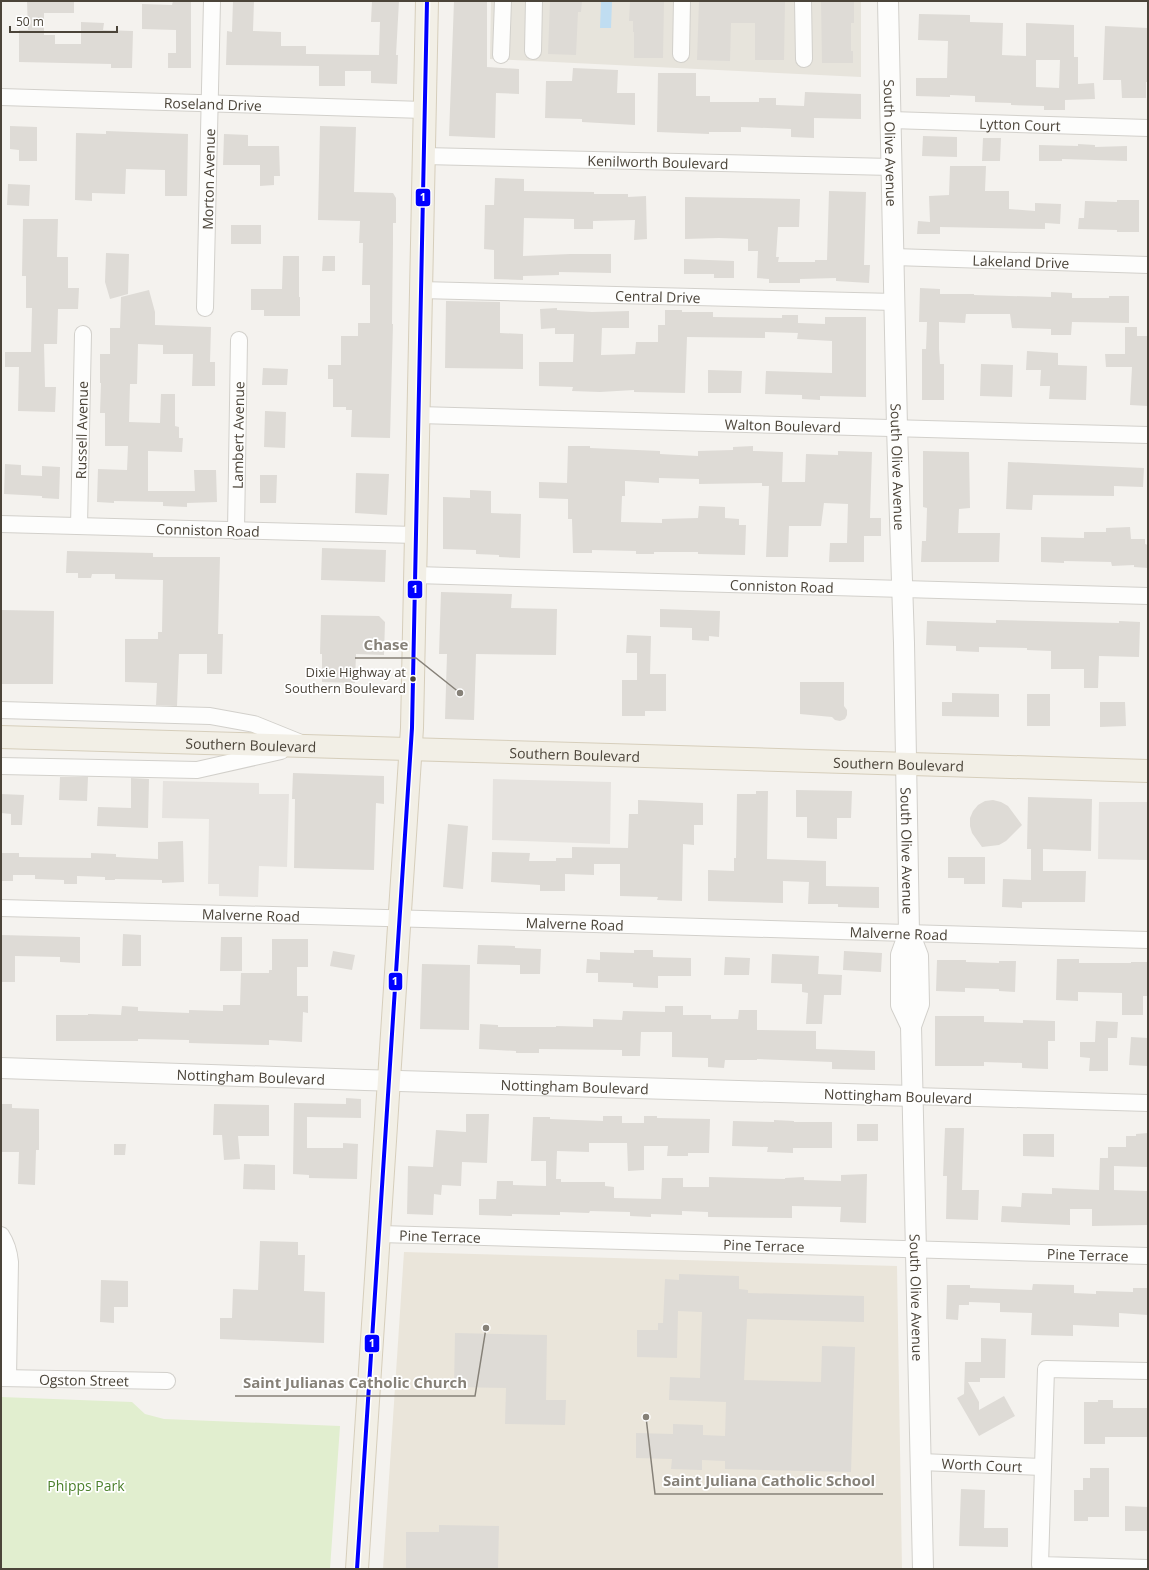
<svg xmlns="http://www.w3.org/2000/svg" width="1149" height="1570" font-family="'Open Sans',sans-serif">
<style>
.residential{fill:#e7e4dc}
.education{fill:#eae5da}
.green{fill:#e1eecf}
.parking{fill:#e6e3df}
.water{fill:#c0ddf1}
.building{fill:#dedbd6;fill-rule:evenodd}
.lines{fill:none;stroke-linecap:round;stroke-linejoin:round}
.minor-casing{stroke:#d2d0cb;stroke-width:18}
.tertiary-casing{stroke:#d2d0cb;stroke-width:22}
.primary-casing{stroke:#d6cebb;stroke-width:24}
.minor{stroke:#fdfdfc;stroke-width:16}
.tertiary{stroke:#fdfdfc;stroke-width:20}
.primary{stroke:#f2efe6;stroke-width:22}
.bus-1-casing{stroke:#fff;stroke-width:7}
.bus-1{stroke:#00f;stroke-width:4}
.bus-dot{fill:#4b4439;stroke:#fff;stroke-width:1.5}
.labels{text-anchor:middle;dominant-baseline:central;stroke-width:3.5;stroke-linejoin:round;paint-order:stroke}
.bus-label{font-size:13px;fill:#4b4439;stroke:#fff;text-anchor:end}
.street-label{font-size:14px;fill:#4b4439;stroke:#fff}
.park-label{font-size:14px;fill:#4a7f2a;stroke:#fff}
.leader{fill:none;stroke:#868178;stroke-width:1.5}
.callout-dot{fill:#868178;stroke:#fff;stroke-width:1.5}
.callout-label{font-size:15px;text-anchor:middle;font-weight:bold;fill:#868178;stroke:#fff;stroke-width:3.5;stroke-linejoin:round;paint-order:stroke}
.line-badge{stroke:#fff;stroke-width:1.5}
.badge-label{font-size:11px;text-anchor:middle;font-weight:bold;fill:#fff}
</style>
<rect width="100%" height="100%" fill="#f4f2ee"/>
<!-- residential -->
<path class="residential" d="M491,1H861V77L490,59Z"/>
<!-- education -->
<path class="education" d="M404,1252L897,1266L902,1569H383Z"/>
<!-- green -->
<path class="green" d="M1,1397L132,1402L145,1414L164,1419L340,1426L330,1569H1Z"/>
<!-- parking -->
<path class="parking" d="M493,779L611,782L610,844L492,840Z
M163,781L259,783V794H289L287,867L259,866L258,897L219,896V884H208L209,819L162,818Z
M1099,802H1148V860L1098,859Z"/>
<!-- water -->
<path class="water" d="M601,2H612L611,28H600Z"/>
<!-- building -->
<path class="building" d="M27,1H74V13H44V35H55V44H81V22L104,23L103,30L133,31L132,68H111V64L19,62V30H28Z
M173,1H191V68H168V53H176V30L142,29V4L172,5Z
M233,1H254L253,31L281,32V46H306V54L379,55L380,22H371L372,1H399L396,55H398L397,84L371,83V71H345V86H319V66L226,65L227,31L232,32Z
M454,1H487V67L519,69V94L496,93L495,138L449,136Z
M550,1H582L581,12H578L576,55L548,54Z
M630,1H664L663,58H634V32H633V21H629Z
M699,1H785L784,60H755V23H731L730,61L697,60Z
M821,1H854V23H851V51H853V63H822Z
M919,14L970,15V22L1003,23L1002,55L1026,56V23L1074,25V57H1078V84L1094,83L1095,99L1065,100V110H1044V106L1011,105V103L975,102V96L950,95V97L916,96V78H947L948,41L918,40ZM1036,60H1060L1059,88L1036,87Z
M1105,26L1148,28V82H1146V98H1122L1121,80H1103Z
M573,68L618,70L617,93H635V125L582,122V119L545,118L546,81H572Z
M658,73H696V96H710V102H759V98H776V105L804,106L805,92L861,94V119L814,118V138L791,137V129L741,127V132H709V134L657,132Z
M10,126L37,127V161H19V150L10,149Z
M320,126L356,127L354,192L393,193L396,198V223H393V243L392,324H393L390,438L351,437L352,410H346V407H333V379H328V365H341V336H358V323H370V285H362L363,243H359L360,221L318,220Z
M106,131L188,134L187,196H165V170L126,169L125,194L92,193V201L75,200L76,133L106,134Z
M224,134L248,135V146H279L280,176H274V185L260,186V165H223Z
M923,136L957,137V157L922,156Z
M983,138H1001L1000,161H982Z
M1078,144L1095,145V147L1127,146V161L1062,159V161H1039V145L1078,146Z
M950,166H986L985,191H1009V209L1035,211V203L1061,204L1060,224L1045,223V229L940,227V234H917L918,221L930,222L929,196L949,195Z
M495,178L524,179V191L594,192V194H628V197L646,196L647,239L634,240L635,220L593,221V229H574V219L524,218L523,256L570,254H611V273L559,272V275L523,276V280L494,279V250L484,249L485,205H494Z
M8,184L30,185L29,206L7,205Z
M829,191L866,192L864,265H870L869,283L836,281V278L800,279V283H769V279L757,278L758,251H748V239L719,238L685,239V197L800,199L799,227H778L776,257H779L778,262H815V260H827Z
M1117,200H1139V232H1117V230L1078,229L1079,218H1084L1085,201L1117,202Z
M23,219H58L57,257H68V288H79L78,309H58L57,344H44L45,387H56L55,412L18,411L19,367H5V352H31L32,308H26V276H22Z
M231,225H261V244H231Z
M106,253L129,254L128,294L110,299L105,282Z
M283,256H299V297H300V316H264V310H251V289H282Z
M323,256H335V271H322Z
M684,259L734,261V278H714V274H684Z
M920,288L940,289V294H974V295L1051,297V292L1072,293V298H1109V296H1129V323L1072,322L1071,335H1051V329L1012,328L1010,314H966L965,323L939,322V349L940,364H944V400H922V349H926L927,322H919Z
M149,290L155,312V325L211,327L210,362H215V386H192L193,354H163V345L138,344L137,384H130L129,422L160,423L161,394H175V426L179,427V438H183L182,452L148,451V491H195L194,470H216L217,502L187,503V507L163,506V502L114,501V503L97,502L98,469L127,470L128,446H105V413H100L101,383H100V354H110V328H120L121,297Z
M446,301L500,302V333L523,334V369L445,368Z
M557,308V310L592,312L629,311V328H602L601,355L635,354L636,342H658V325H665V310H682V312H713V317L782,318V315H798V323L825,324V317H866V397L820,396V400L802,399V395L765,394L766,371L832,373V341L797,339L798,333L765,332V338L687,337L685,393L634,392V390L600,392L572,391L573,387L539,386V362H573L574,334H555V328L541,329L540,309Z
M1125,327H1137V336H1148V406L1130,405L1132,367H1106L1105,354H1125Z
M1027,351L1058,353V365L1087,366L1086,400L1049,399L1050,386H1040L1041,370H1026Z
M981,364L1013,365L1012,397L980,396Z
M263,368L288,369L287,385H262Z
M708,370L742,371L741,393H708Z
M265,411L286,412L285,448L264,447Z
M568,446H590V448L660,451V454L698,456V451L733,450V447L753,446V451L783,452L782,482H805L806,454L838,455V451L872,452L870,518H881V536H864V562H829L830,543H847L848,504L824,503L821,526H789L788,557H766L769,486H762V483L699,484V479L659,478V483L625,481V496H622L621,522L662,523V519L698,518L699,506L725,507V518L739,519V525H746L745,555L698,554V552H654V554H636V551L592,550V553H573L572,519H568V499L539,498V482L567,483Z
M923,451L969,452L970,508L959,509L958,533H1000L999,562H921L922,541H926L927,508L923,507Z
M1008,462L1144,468L1143,487L1114,486V496L1033,495L1032,510L1006,509Z
M5,464L21,465V475L42,476V466L60,467L59,499L42,498V496L4,494Z
M356,473L389,474L387,515L355,513Z
M260,475H277L276,503H260Z
M470,490L491,491V513L521,514L520,558L499,557V555L476,554V550L443,549V497L470,498Z
M1130,527L1131,539H1145V544L1148,545V568L1134,567V565L1112,566L1111,562L1064,561V563L1041,562V537L1084,538V532H1106V528Z
M322,548L386,550L385,582L321,580Z
M67,551L153,553V557H220L218,634H223L222,674H207V654H179L177,706L156,705L157,683L125,682V639H158V632H162L163,580L115,579V574H92L91,578H78V573H66Z
M441,592L512,594L511,608L557,609L556,655L476,654L474,720L445,719L447,654H439Z
M660,609L720,611L719,637L709,636V641L692,640V628L660,627Z
M1,610L54,611L53,684H1Z
M321,615L379,616L385,622L384,655L356,654L355,683L322,682V654H320Z
M996,620L1119,623V621L1140,622L1139,657L1099,656L1098,688H1084V669H1051V651L1027,650V648L979,647V652L956,651V646L926,645L927,621L996,623Z
M627,635L651,636L650,674H666V711H645V716H622V680H637V653H626Z
M800,682H844V706L847,710V715L845,719L840,721L835,720L832,717L800,714Z
M952,693L999,694V717L942,716V702H952Z
M1027,694H1050V726H1027Z
M1100,702H1125L1126,726L1100,727Z
M293,773L384,776V804L376,803L374,870L294,868L295,799H292Z
M60,777H88L87,801L59,800Z
M131,778L149,779L148,828L97,826L98,807L131,808Z
M796,790L852,791L851,818H837V839L807,838V817H796Z
M756,791H768L767,859L826,861V886L879,887V908L838,907V904H808L809,882L783,881V903L708,901V870L734,871V858H736L737,794H756Z
M1,794L24,795L22,825H11V814L1,813Z
M1028,797L1092,799L1091,851L1043,849V871H1086L1085,902H1022V908L1002,907L1003,879L1031,880V849H1027Z
M638,800L703,803V825H694V845L683,844L682,901L657,900L658,897L620,896V864H594V875L565,874V891H540V885L491,882L492,852L530,853L529,861H556V858H572V847L628,848L629,814H638Z
M993,800L1001,802L1008,806L1022,825L1006,841L999,845L982,847L972,833L970,826V818L973,811L978,805L985,801Z
M448,824L468,826L463,889L443,887Z
M183,841L184,882L162,883V880L115,879V880H105V877L77,876V884H64V880L35,879V875H13V881H1V853H19V857L91,858V853L116,854V857L158,859V842Z
M948,857H985V884H964V878H948Z
M123,934L141,935V966H122Z
M1,935L80,937V963L60,962V957L15,956V982H1Z
M221,937H242V971H220Z
M272,939H308V967H297V996H308V1013L303,1012L302,1042L269,1040V1045L189,1043V1040L138,1039V1041H56V1015H88V1014L121,1015L122,1006L138,1007V1011L189,1013V1010L223,1011V1005H240L241,973H269V970H272Z
M478,945L515,946V948L541,949L540,974H520V965L477,964Z
M634,950H653V957L691,958V976H658V988L633,987V983L598,982V973H586L587,959L600,960V952L634,953Z
M333,951L355,955L352,970L330,966Z
M844,951L882,953L881,972L843,970Z
M772,954L819,956L818,974L842,975L841,995H824L822,1024H806L808,993L802,992V984L771,983Z
M725,957L750,958L749,975H724Z
M1057,959H1079V963H1131V962H1148V996H1143V1015H1122V993L1078,992V1001L1056,1000Z
M937,960H966V962L999,963V961H1016L1015,992L999,991V989L965,988V992L936,991Z
M422,964L470,965L469,1030L420,1029Z
M665,1006H683V1015H711V1019H738L739,1010H757V1030L816,1031V1049L875,1051V1070L832,1069V1062L757,1059V1060H725L724,1068L708,1067V1058L672,1057V1032H641L640,1056H622V1050L539,1049V1053H516V1051L479,1049L480,1024L498,1025V1027H556V1026L593,1027V1019L622,1020L623,1011L665,1012Z
M935,1016H984V1022L1023,1023V1020L1055,1021V1041H1048V1069L1022,1068V1063L984,1062V1066H935Z
M1096,1021L1118,1022L1117,1038H1108V1071H1089L1090,1058L1080,1057V1042H1095Z
M1131,1037L1148,1038V1066L1129,1065Z
M346,1098L361,1099V1118L307,1117V1148H343V1143L358,1144L357,1179L309,1178V1175L293,1174L294,1103L346,1104Z
M1,1104H12V1108L39,1109V1150H36L35,1185L18,1184L19,1152H1Z
M214,1104L269,1105V1136H238L240,1159L224,1160L222,1135H213Z
M466,1114H489L487,1163L462,1162L461,1186L442,1185L441,1195L434,1194L433,1215L407,1214L408,1166L433,1167L436,1130L466,1132Z
M603,1116H622V1123H644V1116H657V1118L710,1119L709,1153H688V1156H667L668,1146H644V1170L628,1171L627,1143H589V1152L557,1151L556,1179H561V1182H605V1186L614,1187V1198L661,1199L662,1178H683V1187H709V1177L785,1179V1178L804,1177V1180L841,1181V1175L867,1174L866,1223L840,1222L841,1207L792,1206V1218L708,1217V1212L682,1211V1215L651,1214V1217L630,1216V1212L590,1211L589,1213L560,1212V1215L512,1214V1216L479,1215V1199H496L497,1181H513V1185L546,1186V1161H531L533,1117H550V1119L603,1121Z
M774,1120L794,1121V1122H832V1148H793V1153L767,1152L768,1147L732,1146L733,1121L774,1122Z
M857,1124H878V1141H857Z
M945,1128H964L962,1190H979L978,1220L946,1219L947,1176H943Z
M1148,1133V1167L1114,1166V1190L1148,1191V1225L1092,1226V1209H1070V1225L1001,1222L1002,1206L1021,1207L1022,1193L1052,1194V1188L1099,1190L1100,1158H1108V1147H1126V1136H1136V1134Z
M1023,1134H1054V1157L1023,1156Z
M114,1144H126L125,1155H114Z
M244,1164L275,1165V1190L243,1189Z
M260,1241L298,1242V1255H305L304,1291L325,1292L324,1343L220,1339V1318H232L233,1289L258,1290Z
M679,1274L739,1276V1289L748,1290V1293L864,1296V1322L747,1319L744,1380L821,1382L822,1346L855,1347L851,1472L725,1469V1461L702,1460V1470L671,1469L672,1459L636,1458V1433L673,1434V1424L703,1425V1435L725,1436L726,1402L669,1400L670,1377L700,1378L702,1312L678,1311L677,1358L637,1357V1330H658V1323H663L665,1279L679,1280Z
M101,1280L128,1281V1307H114V1323L100,1322Z
M1033,1284L1074,1285V1293L1096,1294V1291L1133,1292V1288H1148V1315L1119,1313V1327L1073,1325V1336L1031,1335L1032,1313L1000,1312V1303L969,1302V1305H959L958,1320L946,1319L947,1285H970V1288L1032,1290Z
M455,1333L547,1335L546,1400H566L565,1425L505,1424L506,1388L454,1387Z
M981,1338L1006,1339L1005,1378H980V1382H968L979,1402V1410L1004,1396L1015,1416L979,1436L957,1398L964,1394L965,1362H981Z
M1098,1400H1113V1408H1148V1437H1105V1444H1084V1402H1098Z
M1090,1468H1109V1517H1088V1521H1074V1490H1083V1478H1090Z
M961,1489L985,1490L984,1528H1008V1547L959,1546Z
M1125,1506L1148,1507V1531H1125Z
M439,1525L499,1526L498,1569H406V1532H439Z"/>
<g class="lines">
<!-- minor casing -->
<g class="minor-casing">
<g id="minor">
<path d="M803,1L804,59"/>
<path d="M533,51L534,1"/>
<path d="M681,54L682,1"/>
<path d="M501,55L503,1"/>
<path id="s1" d="M1,97L424,110"/>
<path id="s2" d="M891,120L1148,128"/>
<path id="s3" d="M424,156L892,167"/>
<path id="s4" d="M894,257L1148,265"/>
<path id="s5" d="M420,290L895,302"/>
<path id="s6" d="M205,308L212,1"/>
<path id="s7" d="M418,415L1148,435"/>
<path id="s8" d="M1,524L416,535"/>
<path id="s9" d="M79,526L83,334"/>
<path id="s10" d="M236,531L239,340"/>
<path id="s11" d="M415,575L1148,596"/>
<path d="M1,710L210,716L254,724L301,743"/>
<path d="M1,766L197,770L281,751"/>
<path id="s12" d="M1,908L423,919L1148,940"/>
<path d="M913,1096L1148,1103"/>
<path id="s13" d="M380,1234L1148,1256"/>
<path d="M1,1235C7,1244 9,1252 10,1262L8,1378"/>
<path d="M1148,1371L1046,1369L1040,1565L1148,1568"/>
<path id="s14" d="M1,1378L167,1381"/>
<path id="s15" d="M921,1462L1043,1467"/>
</g>
</g>
<!-- tertiary casing -->
<g class="tertiary-casing">
<g id="tertiary">
<path id="s16" d="M888,1L897,427L904,643L909,933L918,956L919,1004L911,1026L923,1569"/>
<path d="M909,933L901,955V1005L911,1026"/>
<path id="s17" d="M1,1068L365,1080L913,1096"/>
</g>
</g>
<!-- primary casing -->
<g class="primary-casing">
<g id="primary">
<path id="s18" d="M1,737L1148,771"/>
<path d="M357,1569L412,728L427,1"/>
</g>
</g>
<!-- minor -->
<use href="#minor" class="minor"/>
<!-- tertiary -->
<use href="#tertiary" class="tertiary"/>
<!-- primary -->
<use href="#primary" class="primary"/>
<!-- bus-1 casing -->
<g class="bus-1-casing">
<path id="bus-1" d="M357,1569L412,728L427,1"/>
</g>
<!-- bus-1 -->
<use href="#bus-1" class="bus-1"/>
</g>
<!-- markers -->
<circle class="bus-dot" cx="413" cy="679" r="3.5"/>
<g class="labels">
<!-- bus labels -->
<g class="bus-label">
<text x="406" y="672">Dixie Highway at<tspan x="406" dy="16">Southern Boulevard</tspan></text>
</g>
<!-- street labels -->
<g class="street-label">
<text stroke="none"><textPath href="#s1" startOffset="212">Roseland Drive</textPath></text>
<text stroke="none"><textPath href="#s2" startOffset="129">Lytton Court</textPath></text>
<text stroke="none"><textPath href="#s16" startOffset="142">South Olive Avenue</textPath></text>
<text stroke="none"><textPath href="#s3" startOffset="234">Kenilworth Boulevard</textPath></text>
<text stroke="none"><textPath href="#s6" startOffset="129">Morton Avenue</textPath></text>
<text stroke="none"><textPath href="#s4" startOffset="127">Lakeland Drive</textPath></text>
<text stroke="none"><textPath href="#s5" startOffset="238">Central Drive</textPath></text>
<text stroke="none"><textPath href="#s7" startOffset="365">Walton Boulevard</textPath></text>
<text stroke="none"><textPath href="#s9" startOffset="96">Russell Avenue</textPath></text>
<text stroke="none"><textPath href="#s10" startOffset="96">Lambert Avenue</textPath></text>
<text stroke="none"><textPath href="#s16" startOffset="466">South Olive Avenue</textPath></text>
<text stroke="none"><textPath href="#s8" startOffset="207">Conniston Road</textPath></text>
<text stroke="none"><textPath href="#s11" startOffset="367">Conniston Road</textPath></text>
<text stroke="none"><textPath href="#s18" startOffset="250">Southern Boulevard</textPath></text>
<text stroke="none"><textPath href="#s18" startOffset="574">Southern Boulevard</textPath></text>
<text stroke="none"><textPath href="#s18" startOffset="898">Southern Boulevard</textPath></text>
<text stroke="none"><textPath href="#s16" startOffset="850">South Olive Avenue</textPath></text>
<text stroke="none"><textPath href="#s12" startOffset="250">Malverne Road</textPath></text>
<text stroke="none"><textPath href="#s12" startOffset="574">Malverne Road</textPath></text>
<text stroke="none"><textPath href="#s12" startOffset="898">Malverne Road</textPath></text>
<text stroke="none"><textPath href="#s17" startOffset="250">Nottingham Boulevard</textPath></text>
<text stroke="none"><textPath href="#s17" startOffset="574">Nottingham Boulevard</textPath></text>
<text transform="translate(898 1096) rotate(2)">Nottingham Boulevard</text>
<text stroke="none"><textPath href="#s13" startOffset="60">Pine Terrace</textPath></text>
<text stroke="none"><textPath href="#s13" startOffset="384">Pine Terrace</textPath></text>
<text stroke="none"><textPath href="#s13" startOffset="708">Pine Terrace</textPath></text>
<text stroke="none"><textPath href="#s16" startOffset="1300">South Olive Avenue</textPath></text>
<text stroke="none"><textPath href="#s14" startOffset="83">Ogston Street</textPath></text>
<text stroke="none"><textPath href="#s15" startOffset="61">Worth Court</textPath></text>
</g>
<!-- park labels -->
<g class="park-label">
<text x="86" y="1485">Phipps Park</text>
</g>
</g>
<!-- callouts -->
<path class="leader" d="M460 693L416 658H355M486 1328L475 1396H235M646 1417L655 1494H883"/>
<g class="callout-dot">
<circle cx="460" cy="693" r="4"/>
<circle cx="486" cy="1328" r="4"/>
<circle cx="646" cy="1417" r="4"/>
</g>
<g class="callout-label">
<text x="386" y="650">Chase</text>
<text x="355" y="1388">Saint Julianas Catholic Church</text>
<text x="769" y="1486">Saint Juliana Catholic School</text>
</g>
<g class="line-badge">
<rect x="415" y="188" width="16" height="19" rx="4" fill="#00f"/>
<rect x="407" y="580" width="16" height="19" rx="4" fill="#00f"/>
<rect x="388" y="972" width="15" height="19" rx="4" fill="#00f"/>
<rect x="364" y="1334" width="16" height="19" rx="4" fill="#00f"/>
</g>
<g class="badge-label">
<text x="423" y="201">1</text>
<text x="415" y="593">1</text>
<text x="395" y="985">1</text>
<text x="372" y="1347">1</text>
</g>
<!-- border -->
<rect width="1149" height="1570" fill="none" stroke="#4b4439" stroke-width="4"/>
<!-- scale -->
<path d="M10 26v6h107v-6" fill="none" stroke="#4b4439" stroke-width="2"/>
<text x="16" y="26" font-size="12" fill="#4b4439" stroke="#ffffff" stroke-width="3" paint-order="stroke">50 m</text>
</svg>
